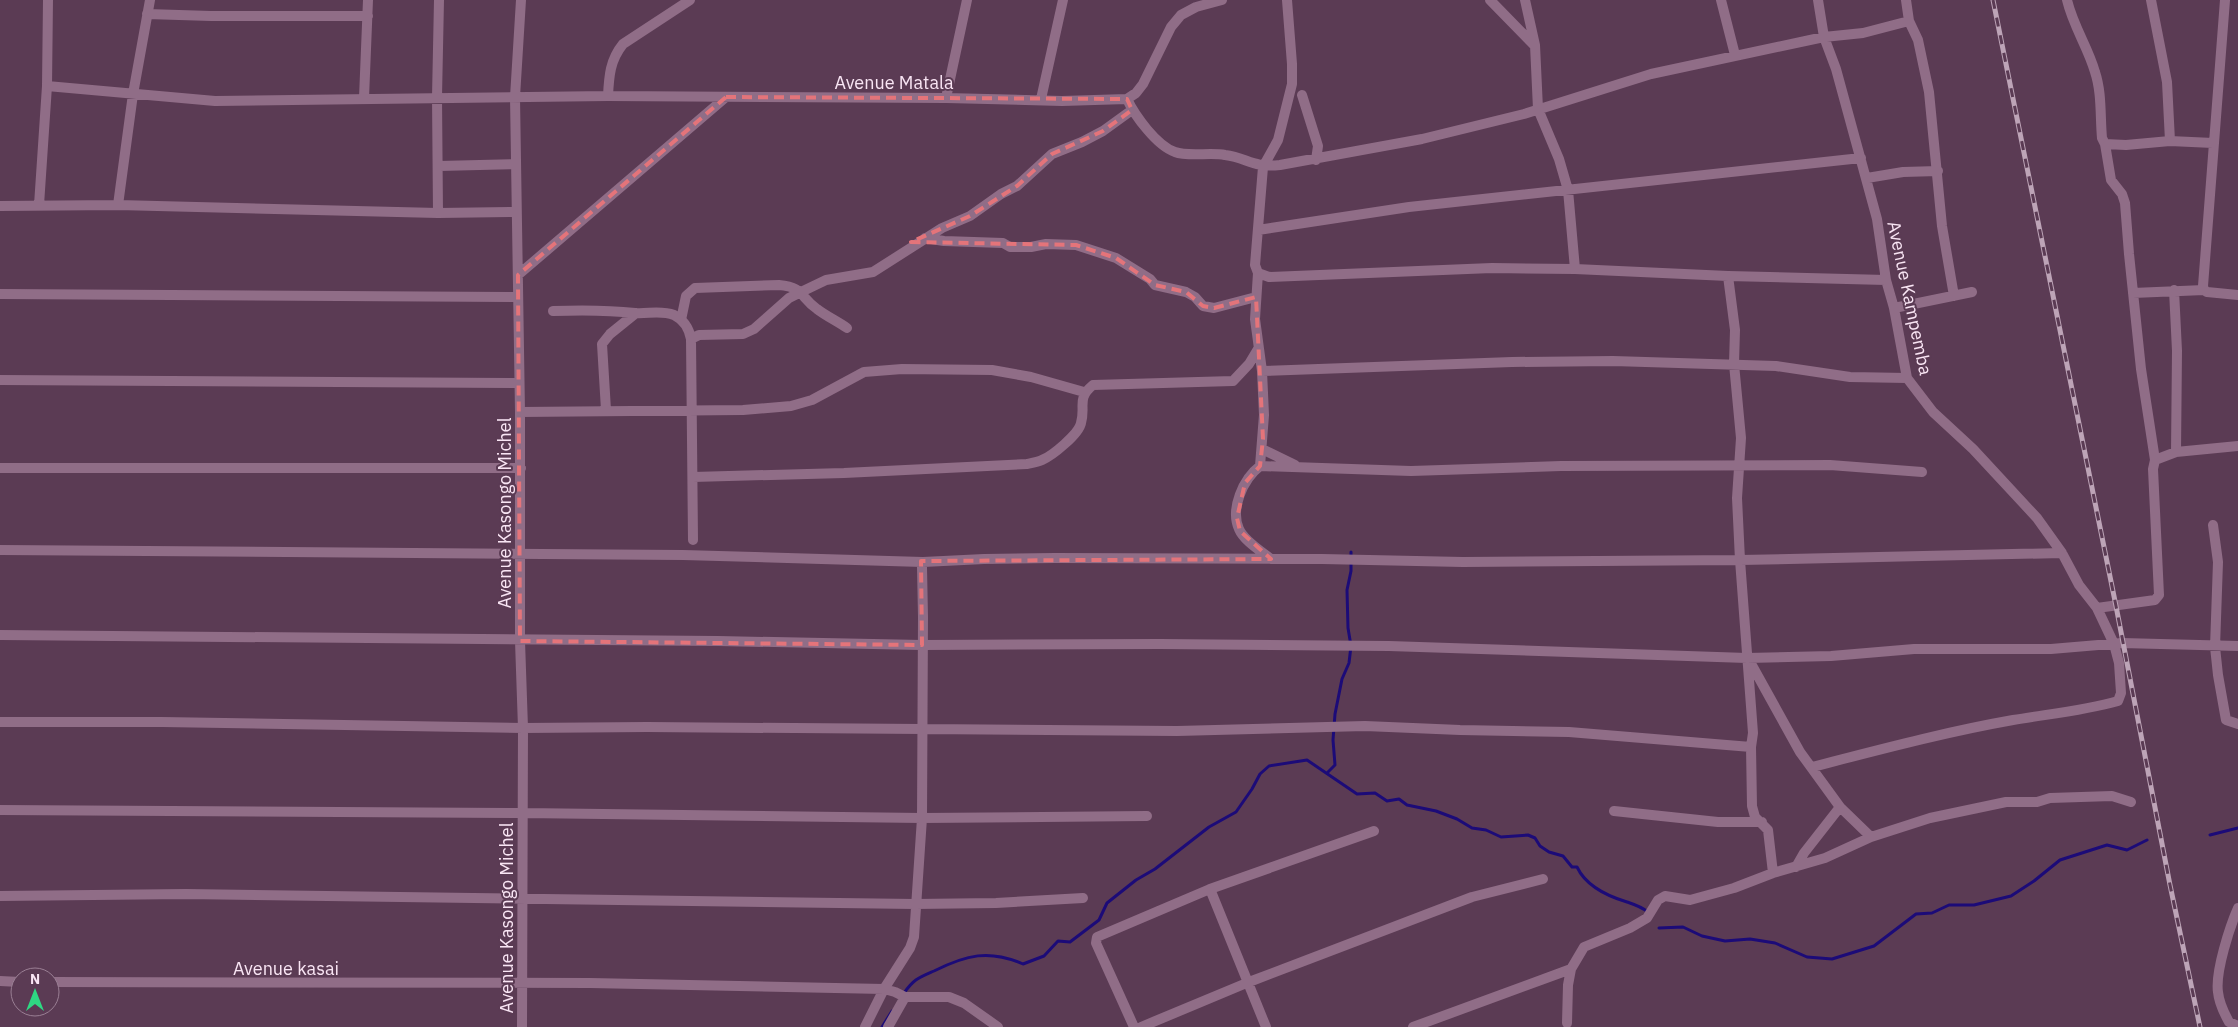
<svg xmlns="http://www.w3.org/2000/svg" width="2238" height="1027" font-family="'IBM Plex Sans',sans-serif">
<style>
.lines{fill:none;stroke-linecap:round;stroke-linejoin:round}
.stream{stroke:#1c0b78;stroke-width:3}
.minor{stroke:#906d87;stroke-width:10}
.rail-casing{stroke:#bda4b7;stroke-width:5}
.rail{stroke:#5b3b54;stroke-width:3;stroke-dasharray:9;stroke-linecap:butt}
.marked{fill:none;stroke:#e4747a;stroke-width:4;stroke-dasharray:10 6;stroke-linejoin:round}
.labels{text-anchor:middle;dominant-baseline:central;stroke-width:4;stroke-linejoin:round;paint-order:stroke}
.street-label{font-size:18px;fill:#f9e5f4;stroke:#5b3b54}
</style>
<rect width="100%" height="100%" fill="#5b3b54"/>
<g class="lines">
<!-- stream -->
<path class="stream" d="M1327,773L1335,765L1333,740L1335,714L1342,679L1349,663L1351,646L1348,628L1347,590L1351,571V552
M2210,835L2238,828
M1659,928L1683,927L1702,936L1725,941L1750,939L1775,943L1807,957L1832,959L1874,946L1916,914L1932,913L1949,905H1974L2011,896L2034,881L2060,860L2107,845L2127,850L2147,840
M904,993C914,979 918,978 934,971C966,955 989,949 1023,964L1044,956L1058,941L1070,942L1099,920L1107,903L1136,880L1155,869L1209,827L1236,812L1252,789L1260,774L1269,766L1307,760L1357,794L1375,793L1387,801L1399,799L1407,805L1436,811L1457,819L1472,828L1486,830L1501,837L1528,835L1535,838L1540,846L1549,852L1563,856L1572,867H1577C1586,886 1607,896 1627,902C1636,905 1640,906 1648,912
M882,1027L892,1011"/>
<!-- minor -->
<path class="minor" d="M521,0L515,97L520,412V641L523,728L522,1027
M1287,0L1292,64V84L1278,140L1263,167L1255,265L1258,273L1269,277L1492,268L1575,269L1728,276L1886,280
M1490,0L1534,45
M1525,0L1535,45L1538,109L1559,159L1568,190L1575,269
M1721,0L1735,55
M2067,0C2073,26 2088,47 2095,72C2102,93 2100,116 2102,138L2105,144L2126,145L2170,141L2213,143
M2151,0L2167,82L2170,141
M2225,0L2203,286L2204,290L2207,292L2238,295
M147,14L211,16H368
M1909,21L1918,40L1929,92L1942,226L1954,296
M47,86L215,101L608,96L946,98L1062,101L1127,99L1136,93L1143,84L1171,27L1181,15L1196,7L1222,0
M1302,95L1318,146L1316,160
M608,96C609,76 610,60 623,44L690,0
M364,98L368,0
M946,98L967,0
M1041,99L1063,0
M1127,99C1135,116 1157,146 1175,152C1188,157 1211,152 1225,155C1248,158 1252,168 1280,165L1422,139L1524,114L1651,74L1824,37L1863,33L1909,21L1906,0
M439,166L516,164
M1867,178L1903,172L1938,171
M39,205L47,86L48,0
M118,205L133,94L150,0
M0,206L118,205L438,213L516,212
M438,213L437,97L439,0
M1258,230L1409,207L1861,158
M925,238L944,241L1003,243L1010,247H1031L1046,244L1076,245L1116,258L1150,279L1155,285L1186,292L1195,297L1203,306L1214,308L1256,297
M1258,273L1255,319L1262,371L1264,415L1260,466
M518,275L726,97
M2174,290L2177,351L2176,452
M2133,293L2204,290
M0,294L518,297
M1894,308L1972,292
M553,311C581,310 608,310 635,313C648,314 661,310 674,315C684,320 689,328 691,339
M681,320L686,296L695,288L779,285C804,287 800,297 817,309C826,316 837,321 847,328
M1262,371L1512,362L1613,361L1776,366L1850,377L1907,378
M0,380L519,383
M606,410L602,344L610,334L636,313
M520,412L743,410L791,406L812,400L864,372L902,369L992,370L1031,377L1084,392
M1262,449L1295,465
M2155,460L2176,452L2238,446
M0,468H521
M693,477L844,473L1027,464C1032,463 1038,462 1042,460C1052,456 1079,434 1081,423C1086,406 1076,399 1093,385L1233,381L1249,364L1258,349
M2213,525L2218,562L2215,647L2218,675L2226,720L2238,724
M693,540L691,339L699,335L743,334L754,329L789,298L801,292L826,280L873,272L942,228L970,216L1001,194L1017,186L1052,154L1082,142L1103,131L1132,110
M0,550L683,555L923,562
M1271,559C1261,551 1244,541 1239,529C1230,509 1243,479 1260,466L1411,471L1561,466L1830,465L1922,472
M2097,608L2155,600L2159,595L2153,469L2155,460L2141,369L2129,254L2125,203L2122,194L2111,180L2105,144
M0,635L718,641L922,645L1160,644L1389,646L1747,658L1831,656L1914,649H2051L2122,643L2238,646
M1749,660L1800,752L1840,807L1871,837
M0,722H162L523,728L647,727L1177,731L1365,726L1460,730L1569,732L1751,747
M1812,767C1878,750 1945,732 2013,720C2048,714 2083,711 2118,701L2121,693L2119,663L2114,644L2097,608L2079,585L2062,553L2037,518L1973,449L1933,412L1907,378L1894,308L1886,280L1877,219L1836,69L1824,37L1818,0
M0,810L523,813L922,818L1147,816
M1614,811L1718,822H1762
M1796,867L1804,853L1840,807
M1773,873L1768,830L1755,817L1752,806L1751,747L1753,733L1740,560L2062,553
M1210,889L1266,1027
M0,896L186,894L915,904L996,903L1083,898
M2238,908C2230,926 2215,972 2218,992C2219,1003 2224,1013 2229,1022L2238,1026
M0,981L20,982
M50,982L590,983L884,989L895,992L905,997H949L964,1003L998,1027
M1567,1023L1568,985L1571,969
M865,1027L884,989L910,948L914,937L922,818L923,617L922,567L923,562L984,559L1055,558L1322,559L1463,562L1740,560L1737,498L1741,438L1734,364L1735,330L1728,276
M888,1027L905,997
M1134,1027L1096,943L1097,937L1210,889L1374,831
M1141,1027L1249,982L1472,897L1543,879
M1413,1027L1571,969L1584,947L1630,928L1647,918L1658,900L1665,896L1690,900L1734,888L1773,873L1825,858L1871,837L1930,818L2006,802H2037L2050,798L2112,796L2131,802"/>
<!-- rail casing -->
<g class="rail-casing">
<path id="rail" d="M1993,0L2116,606L2170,885L2200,1027"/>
</g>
<!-- rail -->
<use href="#rail" class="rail"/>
</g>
<!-- marked area -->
<path class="marked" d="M726,97L1127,99L1132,110L1103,131L1052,154L1017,186L970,216L911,242L1076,245L1116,258L1155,285L1186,292L1203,306L1214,308L1256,297L1263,439L1260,466L1245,483L1237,518L1240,531L1271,559L921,561L922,645L520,641L518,275Z"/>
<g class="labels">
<!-- street labels -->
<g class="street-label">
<text x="894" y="82">Avenue Matala</text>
<text transform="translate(1910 298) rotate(78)">Avenue Kampemba</text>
<text transform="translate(504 513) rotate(-90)">Avenue Kasongo Michel</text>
<text transform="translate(506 918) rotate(-90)">Avenue Kasongo Michel</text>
<text x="286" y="968">Avenue kasai</text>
</g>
</g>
<!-- north arrow -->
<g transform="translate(35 992)"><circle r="24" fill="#5b3b54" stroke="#9a7f94"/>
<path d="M0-4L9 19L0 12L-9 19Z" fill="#2fd883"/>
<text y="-8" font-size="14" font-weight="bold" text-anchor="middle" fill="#f9e5f4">N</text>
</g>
</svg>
